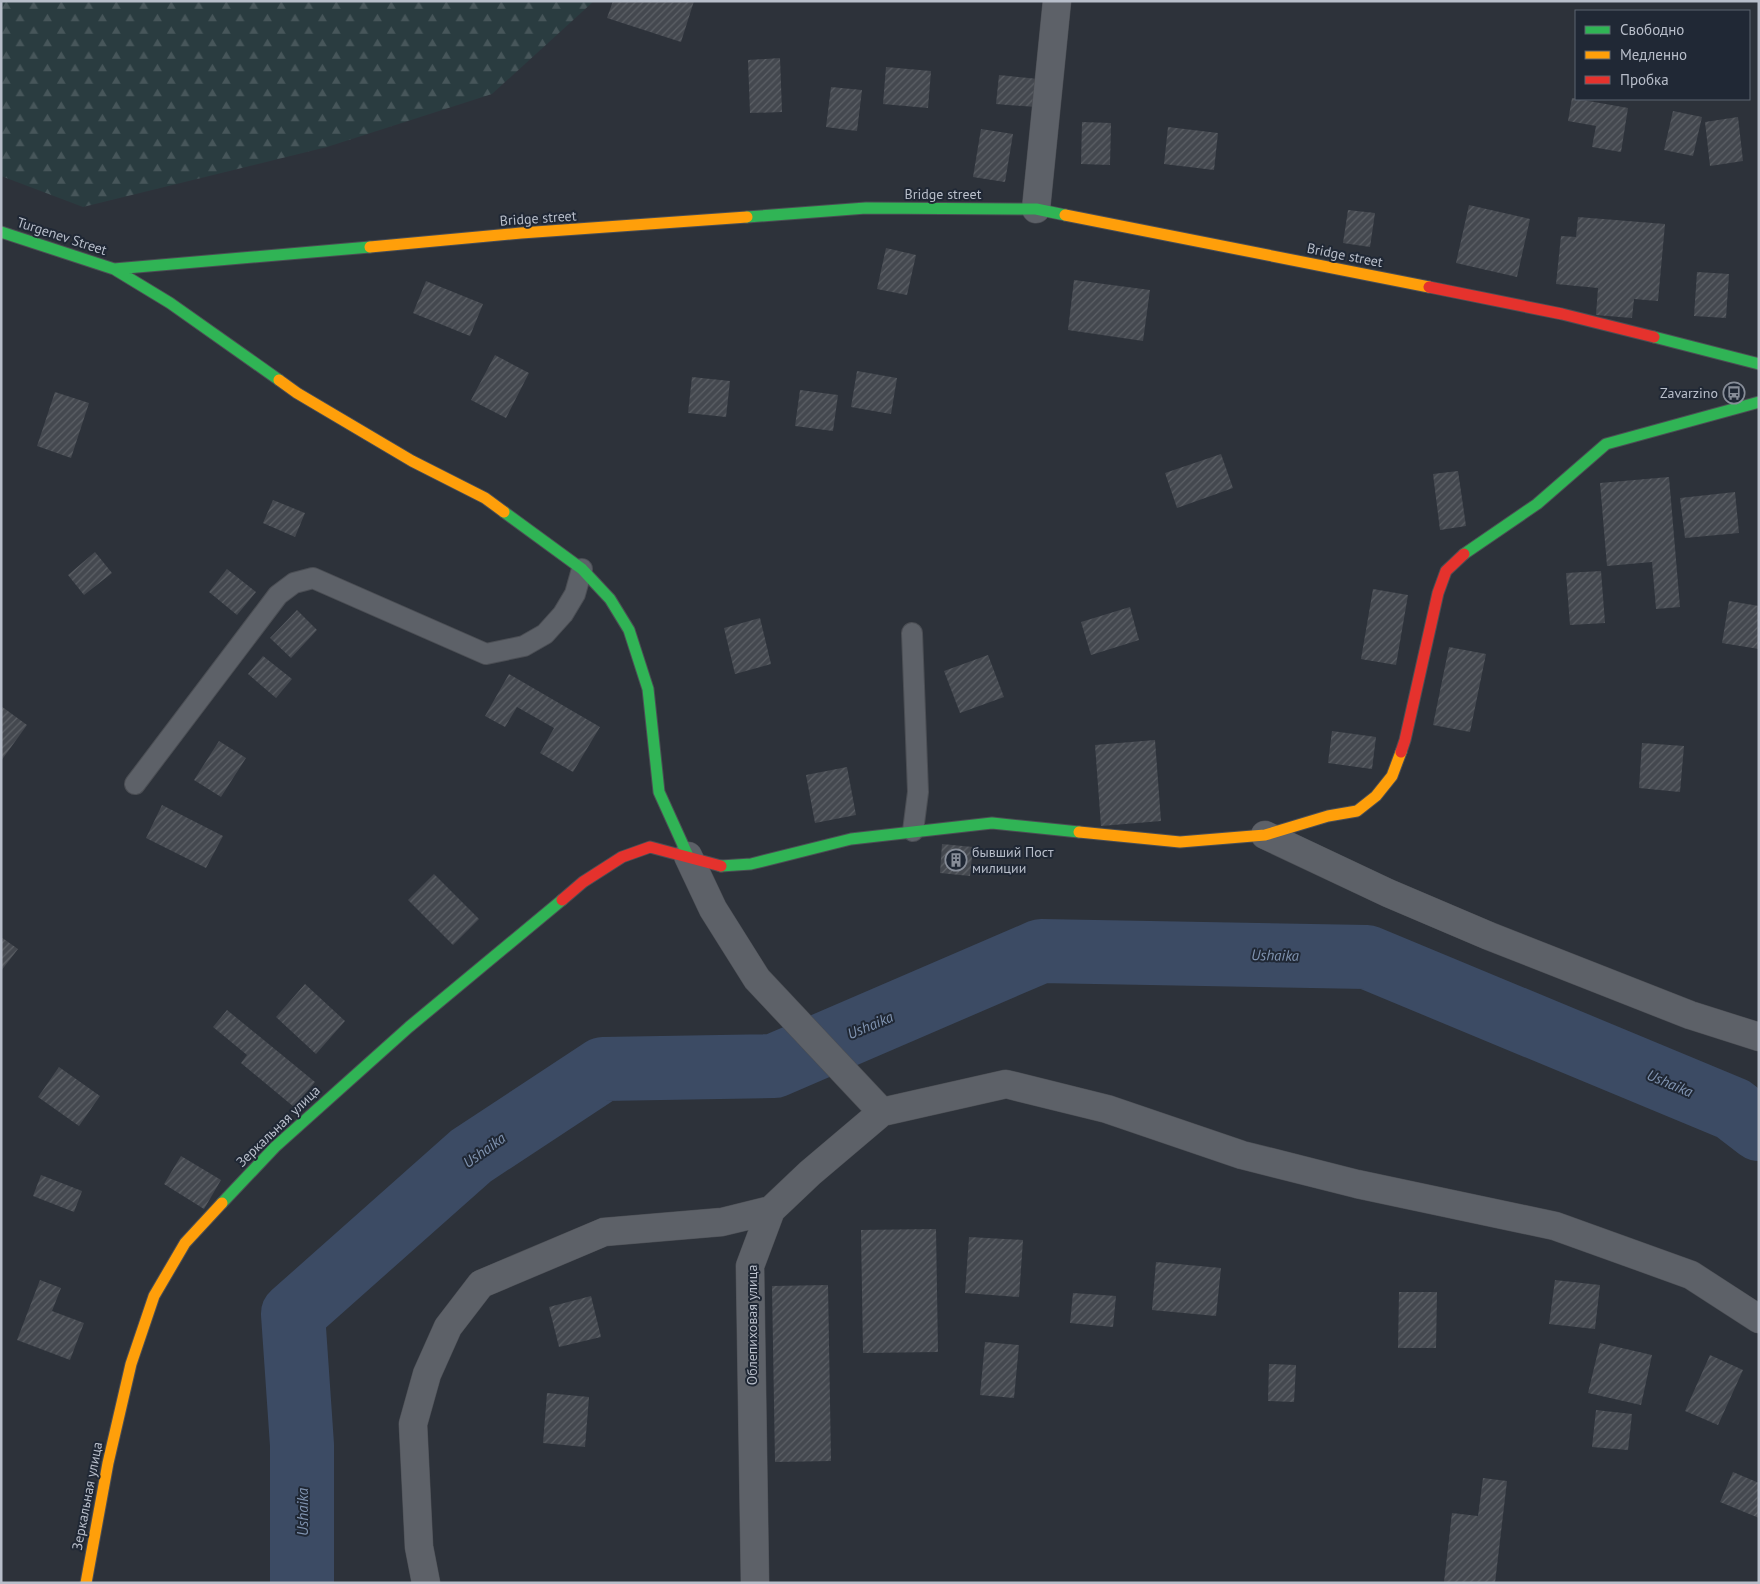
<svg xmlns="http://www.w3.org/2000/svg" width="1760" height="1584" font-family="'PT Sans',sans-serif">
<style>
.forest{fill:url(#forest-firs)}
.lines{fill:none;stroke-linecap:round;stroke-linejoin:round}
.river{stroke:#3c4b64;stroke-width:64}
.building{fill:url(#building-hatch)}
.lane-casing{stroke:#4b4e54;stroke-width:22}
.street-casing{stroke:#4b4e54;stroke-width:29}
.fast-casing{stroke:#4b4e54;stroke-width:13}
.slow-casing{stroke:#4b4e54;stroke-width:13}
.jam-casing{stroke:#4b4e54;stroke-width:13}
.lane{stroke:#5d6168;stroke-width:20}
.street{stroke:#5d6168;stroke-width:28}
.fast{stroke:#30b455;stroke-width:11}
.slow{stroke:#ff9f0a;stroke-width:11}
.jam{stroke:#e5322d;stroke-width:11}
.labels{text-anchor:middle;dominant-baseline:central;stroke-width:4;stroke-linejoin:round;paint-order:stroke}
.street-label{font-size:14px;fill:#b8beca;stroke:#202835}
.poi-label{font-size:14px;fill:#b8beca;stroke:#202835;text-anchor:end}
.water-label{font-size:15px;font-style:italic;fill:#8094b1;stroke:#202835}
</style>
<defs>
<pattern id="forest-firs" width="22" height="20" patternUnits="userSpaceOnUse" patternTransform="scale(1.25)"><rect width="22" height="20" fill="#2a3c40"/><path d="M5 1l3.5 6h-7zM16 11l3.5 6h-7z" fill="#47565a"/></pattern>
<pattern id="building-hatch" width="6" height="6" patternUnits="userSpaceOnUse" patternTransform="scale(1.25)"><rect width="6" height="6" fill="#44484f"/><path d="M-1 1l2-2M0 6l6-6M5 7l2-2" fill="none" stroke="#5d6167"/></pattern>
</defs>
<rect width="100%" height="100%" fill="#2d323a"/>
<!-- forest -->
<path class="forest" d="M1,1H594L492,94L327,147L83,207L1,176Z"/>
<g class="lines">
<!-- river -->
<path class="river" d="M302,1583V1445L293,1314L471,1156L603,1069L774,1066L1041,951L1367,957L1733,1109L1759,1129"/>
</g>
<!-- building -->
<path class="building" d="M613,1H694L681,42L607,18Z
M780,58L782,112L750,113L748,60Z
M886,67L931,71L928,108L883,104Z
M999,75L1038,79L1036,107L996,104Z
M831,87L862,90L857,131L826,127Z
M1572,98L1628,108L1621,152L1592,147L1596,126L1568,121Z
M1673,111L1702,117L1693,156L1664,150Z
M1738,117L1743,161L1710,166L1705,122Z
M1082,122L1111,123L1110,165L1081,164Z
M1168,127L1218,133L1214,170L1164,164Z
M981,129L1013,134L1005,182L973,177Z
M1469,205L1530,219L1517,277L1456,263Z
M1348,210L1375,213L1370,247L1343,243Z
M1578,217L1665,224L1658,301L1634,299L1632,318L1596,315L1598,288L1556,284L1561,236L1576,237Z
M886,248L916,255L907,295L877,289Z
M1697,272L1729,274L1726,318L1694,316Z
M1074,280L1150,290L1143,341L1068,330Z
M426,281L483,304L470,336L413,313Z
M495,355L529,373L506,418L471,400Z
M857,371L897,378L891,414L851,407Z
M692,377L730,381L726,417L688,413Z
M800,390L838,395L833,431L795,426Z
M55,392L89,403L71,458L37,446Z
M1221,454L1233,488L1177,508L1165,473Z
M1458,471L1466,526L1440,530L1433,474Z
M1669,477L1680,607L1656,609L1652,562L1607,566L1600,483Z
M1735,492L1739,533L1685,538L1680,498Z
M273,500L305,513L295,537L263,523Z
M95,552L112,573L84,595L68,575Z
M227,569L256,592L237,615L209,592Z
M1601,571L1605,623L1570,625L1566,573Z
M1373,589L1408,595L1396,665L1361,659Z
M1729,601L1759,606V649L1722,643Z
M1130,607L1139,640L1091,655L1081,622Z
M297,610L317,630L291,658L270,638Z
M760,618L771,664L735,674L724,628Z
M1449,647L1486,654L1470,732L1433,725Z
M988,655L1004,697L960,713L944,671Z
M263,656L292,679L276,698L248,674Z
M509,674L600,727L573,772L540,753L554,728L517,707L505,727L485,716Z
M1,706L27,725L1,761Z
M1332,731L1376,737L1372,769L1328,763Z
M1155,740L1161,821L1101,826L1095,745Z
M219,741L246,758L221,797L194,780Z
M1642,743L1684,746L1680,792L1639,788Z
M847,767L856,815L815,823L806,775Z
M162,805L223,836L206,868L146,838Z
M942,844L973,847L970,876L940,873Z
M434,874L479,919L453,945L408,900Z
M1,937L18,949L1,971Z
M305,984L345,1021L316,1054L276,1017Z
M227,1010L315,1082L294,1107L241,1063L247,1055L213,1027Z
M59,1067L100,1096L79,1126L38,1097Z
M181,1156L221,1180L204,1209L164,1184Z
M41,1175L82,1191L74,1212L33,1196Z
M936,1229L938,1352L863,1353L861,1230Z
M969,1237L1023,1240L1019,1297L965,1293Z
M1156,1262L1221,1268L1216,1316L1152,1310Z
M40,1280L61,1288L52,1311L84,1323L70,1360L17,1340Z
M1555,1280L1600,1285L1595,1329L1549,1324Z
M828,1285L831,1461L775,1462L772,1286Z
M1399,1292H1437L1436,1348H1398Z
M1073,1293L1116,1296L1113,1327L1070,1323Z
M591,1296L601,1337L559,1347L549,1307Z
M985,1342L1019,1345L1014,1398L980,1395Z
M1600,1343L1652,1355L1641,1405L1588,1393Z
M1710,1355L1743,1370L1718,1425L1685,1411Z
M1269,1364L1296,1365L1294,1402L1268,1401Z
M547,1393L589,1397L585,1447L543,1443Z
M1596,1410L1632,1414L1628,1450L1592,1447Z
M1733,1472L1759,1483V1518L1720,1502Z
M1483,1478L1507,1481L1495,1583L1444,1582L1452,1513L1478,1516Z"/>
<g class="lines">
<!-- lane casing -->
<g class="lane-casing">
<path id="lane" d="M912,633L918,792L913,831
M135,784L278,595L294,583L313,578L486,654L524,646L545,634L563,614L575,594L582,569"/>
</g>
<!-- street casing -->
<g class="street-casing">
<path id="street" d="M1036,209L1057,1
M1265,835L1388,893L1489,936L1690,1015L1759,1037
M688,856L713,909L757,979L882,1112
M426,1583L419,1547L413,1424L427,1374L448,1327L481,1284L604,1232L722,1222L771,1210
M755,1583L750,1266L771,1210L810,1173L882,1112L1006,1084L1107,1109L1242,1155L1357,1184L1555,1226L1691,1275L1759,1319"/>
</g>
<!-- fast casing -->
<g class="fast-casing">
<path id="fast" d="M747,217L866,208L1036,209L1065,215
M1,232L114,269L170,303L279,380
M114,269L370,247
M1654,337L1759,364
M504,512L582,569L610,599L629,630L648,689L659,792L688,856
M1464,554L1537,504L1606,444L1759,402
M721,866L751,864L851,839L992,823L1079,832
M222,1203L275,1147L409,1027L562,900"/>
</g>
<!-- slow casing -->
<g class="slow-casing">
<path id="slow" d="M1065,215L1429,287
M370,247L521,233L747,217
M279,380L297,393L412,461L485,498L504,512
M1079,832L1180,842L1265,835L1328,816L1357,811L1376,796L1392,776L1401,752
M86,1583L108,1463L131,1364L154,1296L185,1243L222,1203"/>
</g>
<!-- jam casing -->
<g class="jam-casing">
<path id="jam" d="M1429,287L1562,314L1654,337
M1401,752L1405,740L1438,593L1446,571L1464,554
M562,900L583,882L622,857L650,847L721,866"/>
</g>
<!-- lane -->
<use href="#lane" class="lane"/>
<!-- street -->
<use href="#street" class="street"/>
<!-- fast -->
<use href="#fast" class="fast"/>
<!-- slow -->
<use href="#slow" class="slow"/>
<!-- jam -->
<use href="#jam" class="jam"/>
</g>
<!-- icons -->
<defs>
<g id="bus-ring" transform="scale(1.125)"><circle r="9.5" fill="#202835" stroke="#878d98" stroke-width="1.5"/><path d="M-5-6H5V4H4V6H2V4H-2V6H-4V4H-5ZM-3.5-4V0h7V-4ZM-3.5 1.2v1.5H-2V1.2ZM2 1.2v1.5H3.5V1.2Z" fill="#878d98"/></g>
<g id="building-ring" transform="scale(1.125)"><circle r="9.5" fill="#202835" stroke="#878d98" stroke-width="1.5"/><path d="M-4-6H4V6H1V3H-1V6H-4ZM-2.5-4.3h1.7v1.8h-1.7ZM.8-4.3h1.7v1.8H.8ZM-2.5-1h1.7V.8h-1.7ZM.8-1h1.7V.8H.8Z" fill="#878d98"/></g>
</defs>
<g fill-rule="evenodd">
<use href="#bus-ring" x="1734" y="393"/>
<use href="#building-ring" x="956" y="860"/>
</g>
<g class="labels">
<!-- street labels -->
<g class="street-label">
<text x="943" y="194">Bridge street</text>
<text transform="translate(538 218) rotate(-4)">Bridge street</text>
<text transform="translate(62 236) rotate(18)">Turgenev Street</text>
<text transform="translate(1345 255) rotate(11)">Bridge street</text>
<text transform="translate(278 1126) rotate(-44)">Зеркальная улица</text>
<text transform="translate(752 1325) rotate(-90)">Облепиховая улица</text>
<text transform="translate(87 1496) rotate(-79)">Зеркальная улица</text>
</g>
<!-- poi labels -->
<g class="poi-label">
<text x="1718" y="393">Zavarzino</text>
<text x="972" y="852" text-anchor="start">бывший Пост<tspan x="972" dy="16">милиции</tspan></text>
</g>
<!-- water labels -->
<g class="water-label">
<text transform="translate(1275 955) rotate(1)">Ushaika</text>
<text transform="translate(870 1025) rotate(-23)">Ushaika</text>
<text transform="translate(1670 1083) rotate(23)">Ushaika</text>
<text transform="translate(484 1150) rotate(-36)">Ushaika</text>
<text transform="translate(302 1512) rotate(-90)">Ushaika</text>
</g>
</g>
<!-- border -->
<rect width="1760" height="1584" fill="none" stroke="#b8beca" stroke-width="5"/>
<!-- legend -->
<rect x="1575" y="10" width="175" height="90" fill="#202835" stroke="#5d6471"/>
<rect x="1585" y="26" width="25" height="8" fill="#30b455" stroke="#5d6471"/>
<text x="1620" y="35" font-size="15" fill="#b8beca">Свободно</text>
<rect x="1585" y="51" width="25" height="8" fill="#ff9f0a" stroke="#5d6471"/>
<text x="1620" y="60" font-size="15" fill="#b8beca">Медленно</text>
<rect x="1585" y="76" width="25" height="8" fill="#e5322d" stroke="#5d6471"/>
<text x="1620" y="85" font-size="15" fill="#b8beca">Пробка</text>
</svg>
